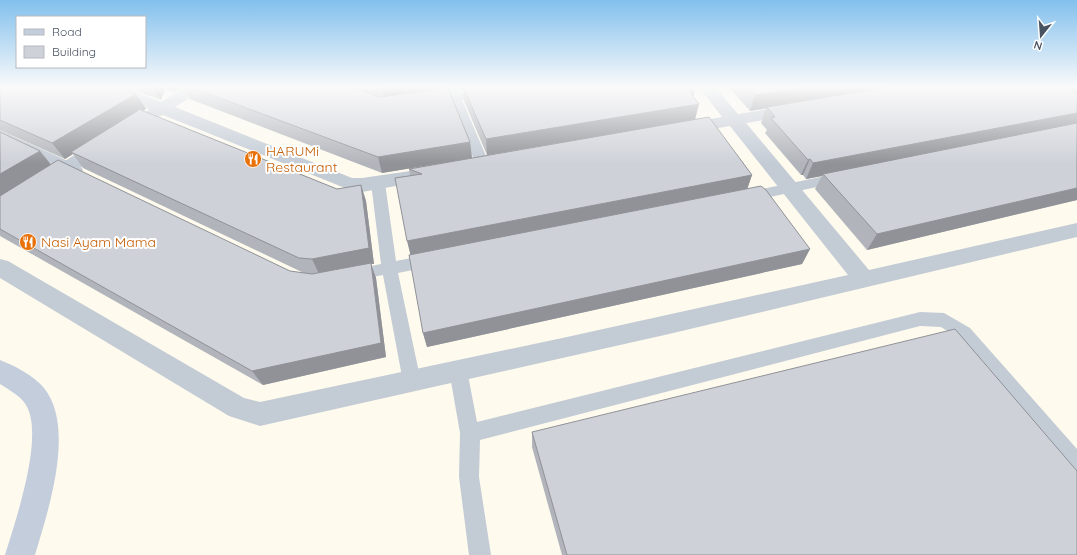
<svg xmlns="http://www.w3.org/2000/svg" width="1077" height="555" font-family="Quicksand,sans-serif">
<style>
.commercial{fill:#fefbee}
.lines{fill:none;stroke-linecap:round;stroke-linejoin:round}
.lane{fill:#c3cbd5;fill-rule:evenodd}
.street{fill:#c3cbd5;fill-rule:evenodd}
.secondary{fill:#c4cddc;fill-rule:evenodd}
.wall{fill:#b1b4ba}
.shaded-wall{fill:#909297}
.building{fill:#ced1d8;stroke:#909297}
.labels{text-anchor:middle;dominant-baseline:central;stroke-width:4;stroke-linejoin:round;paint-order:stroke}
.food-label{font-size:14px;fill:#c56008;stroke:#fff;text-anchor:start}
</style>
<rect width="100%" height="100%" fill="#f5f3f3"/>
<!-- commercial -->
<path class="commercial" d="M0,87H1077V555H0Z"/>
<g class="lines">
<!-- lane -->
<path class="lane" d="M445,87H457L460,93L505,87H532L530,90L526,91L462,100L490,165L488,168L483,169L478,168L476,165L451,102L431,105L427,104L425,101L427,98L448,95Z
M0,130L81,167L83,170L81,173L76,175L71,173L0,139Z
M840,173L845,175L847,178L845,181L747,202L742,200L740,197L742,194L747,192Z
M378,178L383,180L385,183L396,261L432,254L438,256L440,260L438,264L432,266L398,273L421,382L418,388L412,390L406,388L403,382L383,275L353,281L347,279L345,275L347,271L381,264L371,183L373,180Z
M920,312L944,313L970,328L1077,449V474L1070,471L958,338L941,327L920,326L480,440L479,477L491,555H469L459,477L460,433L449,370L452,364L458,362L464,364L467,370L477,422Z"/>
<!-- street -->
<path class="street" d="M101,87H122L161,102L185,87H204L202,90L175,107L352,178H362L424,169L431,171L433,175L431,179L424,181L362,192L350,190L163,115L153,119L147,118L144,114L149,109L103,90Z
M699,87H715L738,114L792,105L798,106L800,110L798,114L746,123L869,270L1077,223V237L669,334L260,426L229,416L0,278V259L8,261L244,398L260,402L567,337L848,275L730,126L684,134L678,133L675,129L678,125L722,117Z
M103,139L109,141L112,145L109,149L7,215L0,217V201L97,141Z"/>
<!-- secondary -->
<path class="secondary" d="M0,360C15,366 33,375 44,388C76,428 48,511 35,555H5C15,522 45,436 26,405C21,396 9,390 0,384Z"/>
</g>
<!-- wall -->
<path class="wall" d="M0,87L136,94L146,109L143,111L337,189L361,185L366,201L374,264H371L376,278L386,357L263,385L0,236V132L51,164L290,271L312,274H314H306L83,168L73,154L65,159L0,130Z
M125,87H183L173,92L165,89L161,100Z
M184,87H445L470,142L472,158L382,173L190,99Z
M458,87H692L695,90L693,97L695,120L752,175L747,188L810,249L802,264L427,347L423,333L410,255V176L409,169L487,155L464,101L463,91H461Z
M729,87H1077V200L867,250L815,189L822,176L806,179L803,175H801L765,133L767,130L761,123L766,108L750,111Z
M532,432L1077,555H562L532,447Z"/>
<!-- shaded-wall -->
<path class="shaded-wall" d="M153,87H164L165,89L161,100Z
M170,87H183L173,92Z
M382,87H445L446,94L385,101Z
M460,87H462L463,91H461Z
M807,87H895L750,111L755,95Z
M695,90L691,106L699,104L695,120L487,155L486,139Z
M136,94L146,109L71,152L73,154L65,159L52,143Z
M1077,113V126L823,174L822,176L806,179L813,163Z
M470,142L472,158L382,173L378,157Z
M40,151L53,167L0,199V174Z
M810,159L803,175H801L808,160Z
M752,175L747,190L411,257L407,241Z
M361,185L366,201L374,264H371L376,278L386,357L263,385L252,371L319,274L312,259Z
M1077,188V200L867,250L877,234Z
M810,249L802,264L427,347L423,333Z"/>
<!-- building -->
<path class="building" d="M0,87H119L136,94L52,143L0,120Z
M190,87H350L380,97L448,88L470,142L378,157Z
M463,87H692L695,90L689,91L699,104L486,139Z
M748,87H807L755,95Z
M887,87H1066L1077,94V113L813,163L810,159L808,160L771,118L775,117L767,107Z
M142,108L141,110L337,189L361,185L369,248L312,259L299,258L71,152Z
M709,117L752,175L407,241L395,178L422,174L409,169Z
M1077,123V188L877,234L823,174Z
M0,132L40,151L0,174Z
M58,160L290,271L312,274L371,263L381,343L252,371L0,229V196Z
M761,186L766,190L810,249L423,333L409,255Z
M955,329L1077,471V555H567L532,432Z"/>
<!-- sky -->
<linearGradient id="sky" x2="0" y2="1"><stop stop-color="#82c0ed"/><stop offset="0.53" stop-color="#fafafa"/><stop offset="1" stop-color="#fafafa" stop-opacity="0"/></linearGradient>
<rect width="1077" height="164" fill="url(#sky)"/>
<!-- icons -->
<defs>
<g id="restaurant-disc" transform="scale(0.9)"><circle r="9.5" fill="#e8710a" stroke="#fff"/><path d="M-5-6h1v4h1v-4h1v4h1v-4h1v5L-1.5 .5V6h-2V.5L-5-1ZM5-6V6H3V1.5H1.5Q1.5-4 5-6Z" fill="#fff"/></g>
</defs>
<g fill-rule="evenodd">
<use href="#restaurant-disc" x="253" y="159"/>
<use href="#restaurant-disc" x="28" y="242"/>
</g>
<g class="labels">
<!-- food labels -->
<g class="food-label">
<text x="266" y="151">HARUMi<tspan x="266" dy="16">Restaurant</tspan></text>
<text x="41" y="242">Nasi Ayam Mama</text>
</g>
</g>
<!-- legend -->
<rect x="16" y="16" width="130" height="52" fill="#ffffff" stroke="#b6bac0"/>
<rect x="24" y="29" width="20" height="6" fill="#c4cddc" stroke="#b6bac0"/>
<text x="52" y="36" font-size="12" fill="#485362">Road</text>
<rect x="24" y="46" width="20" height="12" fill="#ced1d8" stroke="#b6bac0"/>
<text x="52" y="56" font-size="12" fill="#485362">Building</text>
<!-- north arrow -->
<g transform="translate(1041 36) rotate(197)" stroke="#ffffff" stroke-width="3" paint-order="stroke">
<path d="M0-3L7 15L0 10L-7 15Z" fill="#485362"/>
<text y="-6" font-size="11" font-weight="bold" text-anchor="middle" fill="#485362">N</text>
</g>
</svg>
